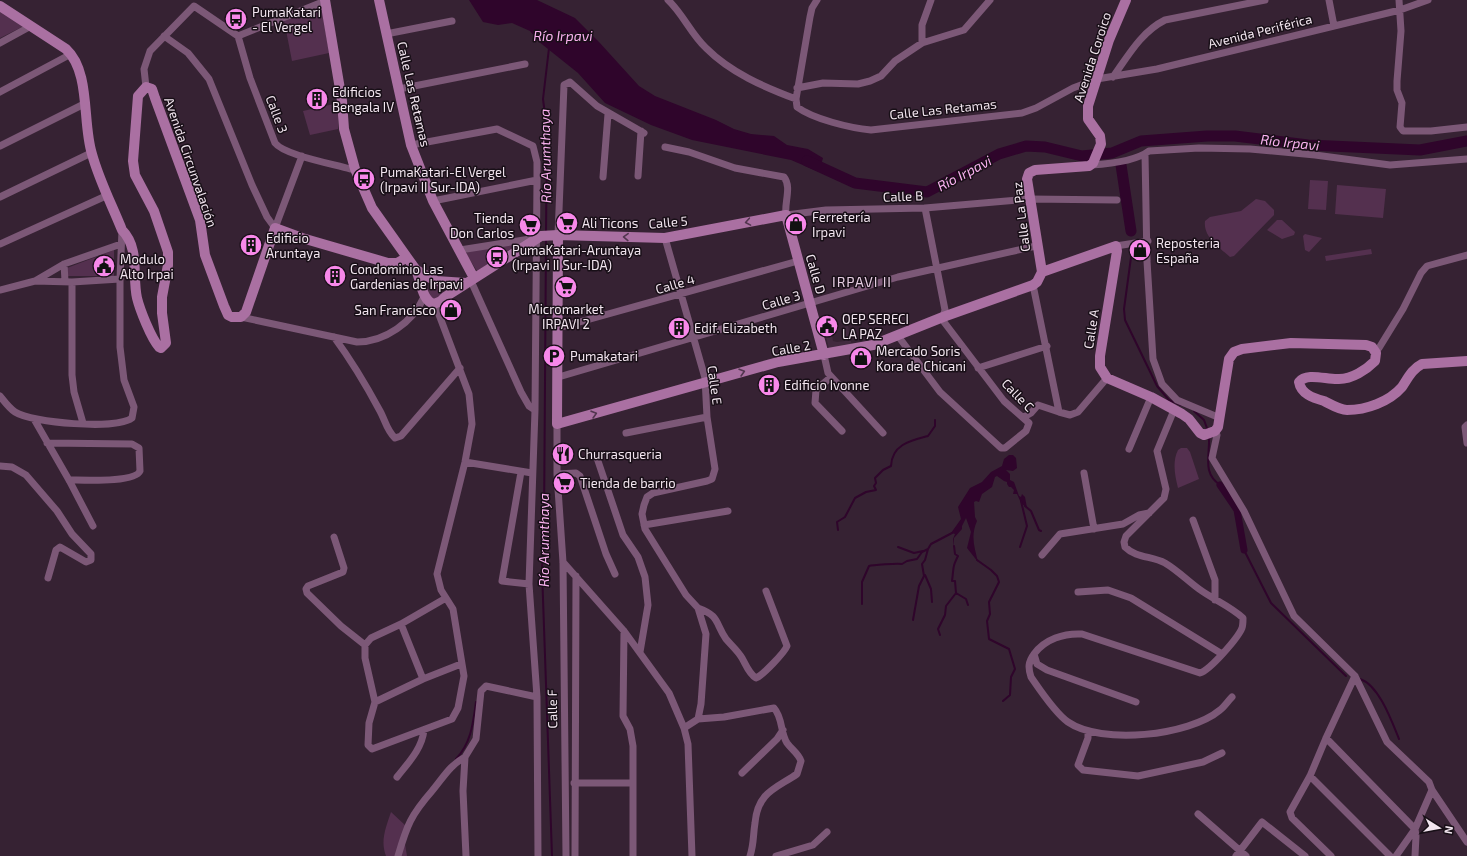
<svg xmlns="http://www.w3.org/2000/svg" width="1467" height="856" font-family="'Exo 2',sans-serif">
<style>
.built{fill:#422a3f}
.green{fill:#54304f}
.water{fill:#2f052b}
.lines{fill:none;stroke-linecap:round;stroke-linejoin:round}
.stream{stroke:#2f052b;stroke-width:2}
.canal{stroke:#2f052b;stroke-width:7}
.river{stroke:#2f052b;stroke-width:11}
.street{stroke:#7c5877;stroke-width:7}
.secondary{stroke:#aa70a2;stroke-width:10}
.oneway{stroke:#52364f}
.labels{text-anchor:middle;dominant-baseline:central;stroke-width:3;stroke-linejoin:round;paint-order:stroke}
.poi-label{font-size:13px;fill:#f2e5ef;stroke:#180f17;text-anchor:start}
.street-label{font-size:13px;fill:#f2e5ef;stroke:#180f17}
.water-label{font-size:14px;font-style:italic;fill:#f9b1ef;stroke:#180f17}
.neighbourhood-label{font-size:14px;letter-spacing:1px;fill:#e5cce1;stroke:#180f17}
</style>
<rect width="100%" height="100%" fill="#362233"/>
<!-- built -->
<path class="built" d="M848,326L852,346L829,349L826,337L832,335L833,341L837,342L845,341L843,327Z"/>
<!-- green -->
<path class="green" d="M319,5L322,8L329,53L292,61L284,20Z
M0,8L24,26L0,38Z
M338,103V129L310,135L303,111Z
M1310,180L1328,181L1326,210L1308,209Z
M1337,185L1386,189L1383,218L1335,214Z
M1256,199L1265,201L1274,210V215L1234,256L1230,257C1219,247 1203,237 1205,221L1210,217L1241,211Z
M1277,220H1282L1295,232L1294,235L1282,239L1267,230Z
M1305,234L1322,238L1309,252L1305,250L1303,236Z
M517,242L519,244L477,271L466,254L467,252Z
M1371,249L1372,254L1326,261L1325,256Z
M114,250V276H67V268Z
M428 292a7 7 0 1 1 14 0a7 7 0 1 1-14 0Z
M1181,448H1187L1190,452L1199,479L1178,488C1175,476 1172,462 1178,450Z
M391,812L406,826L404,838L407,856H386C380,841 386,827 391,812Z"/>
<!-- water -->
<path class="water" d="M469,0H537L575,18L599,42L639,86L655,96L716,120L734,129L751,134L774,136L787,145L808,149L823,158L819,172L791,160L692,140L651,125L605,103L578,73L538,41L530,31L512,23L498,25L483,22Z
M1009,455H1013L1016,458L1017,468L1013,471L1006,470L1010,474V480L1014,482L1019,496L1021,497L1022,494L1025,497L1027,508L1021,503L1017,494H1013L1014,490L1011,487H1009L1007,484V482L1004,481L997,476L995,477L992,487L982,494L979,502L976,501L974,502L975,517L977,521C970,537 975,548 978,562L967,548L971,532L966,518L962,526V529L954,538L953,548V539L955,534L951,533L961,519L958,507L970,488L982,482L991,472L1002,466L1004,459Z"/>
<g class="lines">
<!-- stream -->
<path class="stream" d="M546,233L547,130L543,99L549,48
M546,239L544,524L542,570L552,856
M1132,250L1124,309L1125,320L1157,386L1169,400L1181,405
M1194,411L1204,420L1208,431
M1209,437C1210,456 1202,473 1220,485
M1025,506L1031,511L1039,530L1041,531
M838,530L837,522L845,517L855,498L866,492L876,490L874,486L876,483L875,478L883,470L891,466C892,445 909,441 928,436L935,426V420
M898,547L914,553L923,551
M1020,547L1027,526L1021,501
M1244,550L1271,603L1346,676
M977,560L991,570L997,576L999,582L989,602L990,614L987,621L989,639L1009,649L1015,669L1011,677L1010,695L1003,701
M925,575L931,589L932,602
M956,593L966,599L968,605
M862,604V582L869,566C872,565 898,563 902,564L907,561L917,559L922,552L928,549L931,544L952,533
M913,620L919,586L924,576L922,564L925,560L928,549
M940,635L938,629L945,615L946,606L956,593L955,581H952C954,567 952,568 958,556L955,554L954,546
M1360,679C1379,685 1392,722 1399,739
M456,759C471,743 473,724 476,702"/>
<!-- canal -->
<path class="canal" d="M1220,485L1237,510L1244,550"/>
<!-- river -->
<path class="river" d="M807,161L855,183L927,192L999,154L1026,146L1045,147L1082,156L1112,153L1141,141L1207,136H1235L1308,145L1420,150L1467,141
M1121,165L1131,231"/>
<!-- street -->
<path class="street" d="M668,0C683,14 691,34 706,48C731,73 764,87 796,99
M817,0L812,8L810,17L796,99L797,107C813,119 850,128 871,130L1022,113L1036,108L1073,88L1097,79L1157,69L1400,10L1428,0
M1329,0L1334,26
M1399,0L1401,31L1397,81V90L1402,103L1400,127L1403,131H1431L1467,127
M386,34L452,21
M164,36L188,53L209,79L252,185L267,217L275,228
M238,36L250,78L275,143C284,155 333,164 350,169H355
M238,36L325,1
M0,43L31,26
M922,43V25L931,0
M1113,77C1128,56 1141,32 1165,20L1265,0
M146,87L144,69L150,51L194,6L238,36
M797,88L823,83L858,84L870,81L881,76L895,61L922,43L964,30L990,0
M399,89L525,64
M0,92L71,54
M411,145L497,129L533,146L537,162V180L535,410
M0,146L84,104
M665,147L689,152L735,168L784,177C792,187 784,203 786,215L826,210L925,208L1030,199L1117,200
M1145,154L1147,261L1153,359L1162,384L1177,400L1220,418
M1091,165C1107,164 1136,161 1149,151L1199,148L1250,149L1315,155L1390,165L1467,159
M638,176L641,131
M603,177L608,114
M0,197L91,153
M433,201L537,180
M275,228L302,156
M558,235L564,85L570,82L597,106L644,133
M665,238L705,378L707,417L715,469L712,479L707,481L653,493L647,497L644,505L642,514L645,529L686,595L698,608L706,634L701,704L698,719L684,728
M0,244L108,195
M1116,246L1148,241
M460,250L536,238
M64,264L65,281
M35,281L64,264L121,244
M471,281L521,392L529,406L535,410L529,584L537,697L538,856
M72,282V375L74,392L83,423
M1033,285L1059,412L1070,415L1078,412L1107,378
M0,290L35,281L72,282L120,279
M437,303L438,312L469,394L472,424L465,462L437,574L441,590L453,609L464,676L458,708L452,719L372,749L368,745L369,723L375,702L365,658V645L371,638L401,624L446,598
M241,317L357,342C385,342 413,322 424,297
M558,328L798,261
M898,336L940,392L1001,448H1005L1026,431L1029,423L1004,401L944,322L943,317L945,310L925,208
M334,337C351,360 366,385 380,411C385,420 387,431 395,438L401,436L460,368
M1379,348L1403,309L1421,273L1427,266L1467,255
M824,355L828,373L883,433
M978,368L1047,346
M557,376H562L898,277L1036,246
M831,377L816,390L815,403L842,431
M0,396C4,401 9,408 15,412C32,423 116,430 132,418L134,407L124,380L120,347V279L122,230
M1024,417L1031,413L1038,405L1059,412
M34,419L69,480L93,526
M557,424V474L563,562L566,856
M1467,425L1465,427L1467,443
M1215,431L1217,435L1212,458L1244,511L1294,616L1355,676L1387,742L1429,782L1432,790L1467,842
M626,433L707,417
M47,443L132,444L139,448L140,471C135,483 83,480 69,480
M1129,449L1151,397
M597,458L623,535L638,557L645,577L648,605L640,652
M465,462L532,473
M0,466L12,467L26,475L57,511L72,534L91,554V560L86,562L60,547L56,550L48,578
M521,472L502,581L529,584
M1084,473L1094,529
M557,474L576,473L580,476L606,554L615,574
M1193,520L1215,580V600
M644,525L728,511
M334,537L344,568L343,572L308,586L306,589L307,593L341,626L365,645
M1042,555L1060,534L1123,524L1139,515L1149,513
M563,562L624,631L669,693L684,728L688,744L692,856
M1078,592L1108,590L1131,598L1222,654
M698,608C720,616 715,623 726,639C731,645 738,651 742,658C746,665 749,674 756,678C762,676 785,652 787,646L766,591
M401,624L423,679
M624,631L623,716L630,729L633,746V856
M1034,654C1028,662 1028,668 1031,677C1040,690 1055,713 1068,722C1101,745 1189,736 1220,710C1224,707 1228,701 1232,697
M375,702L423,679L461,664
M1136,702L1047,670L1037,664L1034,654C1045,639 1064,633 1082,634L1200,673C1210,670 1238,638 1242,628C1243,625 1243,621 1243,618C1230,606 1214,600 1199,589C1188,581 1177,570 1165,563C1152,556 1136,558 1125,547L1124,542L1126,536L1164,498L1166,489L1157,451L1174,410
M698,719L724,717L774,708C783,718 780,732 787,743C792,750 798,753 801,761L797,774C775,789 758,792 755,823C753,835 754,844 750,856
M1088,731V738L1078,765L1083,770L1138,776L1203,762L1222,753
M1326,738L1415,829L1416,836L1415,856
M742,773L777,739L783,730
M1310,776L1390,856
M397,777C408,763 422,749 424,730
M574,783H632
M1198,814L1246,856
M398,856C407,825 411,815 432,791C443,778 450,765 465,757
M466,856L463,791L465,757L476,739L481,691L486,686L537,697
M575,856L576,576
M776,856L813,845L827,832
M1236,856L1262,822L1305,856
M1331,856L1292,818L1290,812L1310,776L1326,738L1355,676
M1396,856L1415,829L1432,790"/>
<!-- secondary -->
<path class="secondary" d="M325,0L342,101L344,129L355,169L372,208L416,270C421,281 422,301 434,304L441,301L445,297L541,236L558,235L665,238L786,215L824,355
M379,0L411,145L433,201L474,278
M0,6L66,49C91,72 82,123 92,154C99,180 112,205 122,230C140,248 132,276 137,298C140,310 151,338 159,347L161,348L166,343L162,313V297L168,265V252L154,211L135,175L133,161L138,96L146,87L152,89L155,98L200,220L205,255L224,306L228,315L232,317H241L246,312L275,228L302,238L388,263H397L406,258
M558,235L557,424L778,362L873,345L943,317L1033,285L1037,282L1042,272
M416,270L436,281L466,283
M1042,272L1116,246L1117,251L1100,356V367L1107,378L1151,397L1182,414L1189,419L1200,433L1204,435L1215,431L1218,427L1229,359L1234,352L1242,349L1291,343L1366,345L1372,347L1376,353L1375,361C1366,370 1352,379 1339,379C1327,380 1307,372 1299,382C1301,394 1313,398 1324,401C1330,404 1340,410 1347,410C1366,410 1389,402 1402,387C1408,378 1412,369 1422,364L1467,361
M1042,272L1027,179L1029,173L1035,170L1089,166L1093,163L1101,144L1100,136L1088,119V106L1109,40L1126,0"/>
</g>
<!-- one-way arrows -->
<defs><path id="oneway-chevron" d="M-2-3.5L2.5 0L-2 3.5" fill="none" stroke-width="1.6" stroke-linecap="round" stroke-linejoin="round"/></defs>
<g class="oneway">
<use href="#oneway-chevron" transform="translate(748 222) rotate(170)"/>
<use href="#oneway-chevron" transform="translate(626 237) rotate(-178)"/>
<use href="#oneway-chevron" transform="translate(742 372) rotate(-16)"/>
<use href="#oneway-chevron" transform="translate(594 414) rotate(-16)"/>
</g>
<!-- icons -->
<defs>
<g id="bus-disc" transform="scale(1.15)"><circle r="9.5" fill="#f888ea" stroke="#180f17"/><path d="M-5-6H5V4H4V6H2V4H-2V6H-4V4H-5ZM-3.5-4V0h7V-4ZM-3.5 1.2v1.5H-2V1.2ZM2 1.2v1.5H3.5V1.2Z" fill="#111"/></g>
<g id="building-disc" transform="scale(1.15)"><circle r="9.5" fill="#f888ea" stroke="#180f17"/><path d="M-4-6H4V6H1V3H-1V6H-4ZM-2.5-4.3h1.7v1.8h-1.7ZM.8-4.3h1.7v1.8H.8ZM-2.5-1h1.7V.8h-1.7ZM.8-1h1.7V.8H.8Z" fill="#111"/></g>
<g id="supermarket-disc" transform="scale(1.15)"><circle r="9.5" fill="#f888ea" stroke="#180f17"/><path d="M-6-5.5h2.5l.6 2H6L4.5 2H-2.5L-4.4-4H-6ZM-1.5 3.2a1.3 1.3 0 1 0 .1 0ZM3 3.2a1.3 1.3 0 1 0 .1 0Z" fill="#111"/></g>
<g id="shop-disc" transform="scale(1.15)"><circle r="9.5" fill="#f888ea" stroke="#180f17"/><path d="M-5-2.5h2.3a2.7 3.5 0 0 1 5.4 0H5L5.5 6h-11ZM-1.5-2.5h3a1.5 2.3 0 0 0-3 0Z" fill="#111"/></g>
<g id="civic-disc" transform="scale(1.15)"><circle r="9.5" fill="#f888ea" stroke="#180f17"/><path d="M-.6-6.5H3V-4.5H.6V-3L4-1V1h2V6H-6V1h2V-1L-.6-3ZM-1.2 2.5V6h2.4V2.5Z" fill="#111"/></g>
<g id="parking-disc" transform="scale(1.15)"><circle r="9.5" fill="#f888ea" stroke="#180f17"/><path d="M-3.5-5.5H1a3.5 3.5 0 0 1 0 7H-1V5.5H-3.5ZM-1-3.4V-.6H.8a1.4 1.4 0 0 0 0-2.8Z" fill="#111"/></g>
<g id="restaurant-disc" transform="scale(1.15)"><circle r="9.5" fill="#f888ea" stroke="#180f17"/><path d="M-5-6h1v4h1v-4h1v4h1v-4h1v5L-1.5 .5V6h-2V.5L-5-1ZM5-6V6H3V1.5H1.5Q1.5-4 5-6Z" fill="#111"/></g>
</defs>
<g fill-rule="evenodd">
<use href="#bus-disc" x="236" y="19"/>
<use href="#building-disc" x="317" y="99"/>
<use href="#bus-disc" x="364" y="179"/>
<use href="#supermarket-disc" x="567" y="223"/>
<use href="#shop-disc" x="796" y="224"/>
<use href="#supermarket-disc" x="530" y="225"/>
<use href="#building-disc" x="251" y="245"/>
<use href="#shop-disc" x="1140" y="250"/>
<use href="#bus-disc" x="497" y="257"/>
<use href="#civic-disc" x="104" y="266"/>
<use href="#building-disc" x="335" y="276"/>
<use href="#supermarket-disc" x="566" y="287"/>
<use href="#shop-disc" x="451" y="310"/>
<use href="#civic-disc" x="827" y="326"/>
<use href="#building-disc" x="679" y="328"/>
<use href="#parking-disc" x="554" y="356"/>
<use href="#shop-disc" x="861" y="358"/>
<use href="#building-disc" x="769" y="385"/>
<use href="#restaurant-disc" x="563" y="454"/>
<use href="#supermarket-disc" x="564" y="483"/>
</g>
<g class="labels">
<!-- poi labels -->
<g class="poi-label">
<text x="252" y="12">PumaKatari<tspan x="252" dy="15">- El Vergel</tspan></text>
<text x="332" y="92">Edificios<tspan x="332" dy="15">Bengala IV</tspan></text>
<text x="380" y="172">PumaKatari-El Vergel<tspan x="380" dy="15">(Irpavi II Sur-IDA)</tspan></text>
<text x="812" y="217">Ferretería<tspan x="812" dy="15">Irpavi</tspan></text>
<text x="514" y="218" text-anchor="end">Tienda<tspan x="514" dy="15">Don Carlos</tspan></text>
<text x="582" y="223">Ali Ticons</text>
<text x="266" y="238">Edificio<tspan x="266" dy="15">Aruntaya</tspan></text>
<text x="1156" y="243">Reposteria<tspan x="1156" dy="15">España</tspan></text>
<text x="512" y="250">PumaKatari-Aruntaya<tspan x="512" dy="15">(Irpavi II Sur-IDA)</tspan></text>
<text x="120" y="259">Modulo<tspan x="120" dy="15">Alto Irpai</tspan></text>
<text x="350" y="269">Condominio Las<tspan x="350" dy="15">Gardenias de Irpavi</tspan></text>
<text x="566" y="309" text-anchor="middle">Micromarket<tspan x="566" dy="15">IRPAVI 2</tspan></text>
<text x="436" y="310" text-anchor="end">San Francisco</text>
<text x="842" y="319">OEP SERECI<tspan x="842" dy="15">LA PAZ</tspan></text>
<text x="694" y="328">Edif. Elizabeth</text>
<text x="876" y="351">Mercado Soris<tspan x="876" dy="15">Kora de Chicani</tspan></text>
<text x="570" y="356">Pumakatari</text>
<text x="784" y="385">Edificio Ivonne</text>
<text x="578" y="454">Churrasqueria</text>
<text x="580" y="483">Tienda de barrio</text>
</g>
<!-- street labels -->
<g class="street-label">
<text transform="translate(1260 31) rotate(-14)">Avenida Periférica</text>
<text transform="translate(1092 57) rotate(-72)">Avenida Coroico</text>
<text transform="translate(414 94) rotate(77)">Calle Las Retamas</text>
<text transform="translate(943 109) rotate(-6)">Calle Las Retamas</text>
<text transform="translate(277 114) rotate(69)">Calle 3</text>
<text transform="translate(191 162) rotate(71)">Avenida Circunvalación</text>
<text transform="translate(903 196) rotate(-2)">Calle B</text>
<text transform="translate(1021 217) rotate(-97)">Calle La Paz</text>
<text transform="translate(668 222) rotate(-5)">Calle 5</text>
<text transform="translate(816 274) rotate(74)">Calle D</text>
<text transform="translate(675 284) rotate(-16)">Calle 4</text>
<text transform="translate(781 300) rotate(-16)">Calle 3</text>
<text transform="translate(1091 329) rotate(-81)">Calle A</text>
<text transform="translate(791 348) rotate(-10)">Calle 2</text>
<text transform="translate(715 385) rotate(82)">Calle E</text>
<text transform="translate(1018 395) rotate(46)">Calle C</text>
<text transform="translate(552 709) rotate(-91)">Calle F</text>
</g>
<!-- water labels -->
<g class="water-label">
<text x="563" y="35">Río Irpavi</text>
<text transform="translate(1290 142) rotate(6)">Río Irpavi</text>
<text transform="translate(545 156) rotate(-91)">Río Arumthaya</text>
<text transform="translate(964 173) rotate(-28)">Río Irpavi</text>
<text transform="translate(543 540) rotate(-90)">Río Arumthaya</text>
</g>
<!-- neighbourhood labels -->
<g class="neighbourhood-label">
<text x="862" y="281">IRPAVI II</text>
</g>
</g>
<!-- north arrow -->
<g transform="translate(1439 828) rotate(101)" stroke="#180f17" stroke-width="3" paint-order="stroke">
<path d="M0-3L7 15L0 10L-7 15Z" fill="#f2e5ef"/>
<text y="-6" font-size="11" font-weight="bold" text-anchor="middle" fill="#f2e5ef">N</text>
</g>
</svg>
